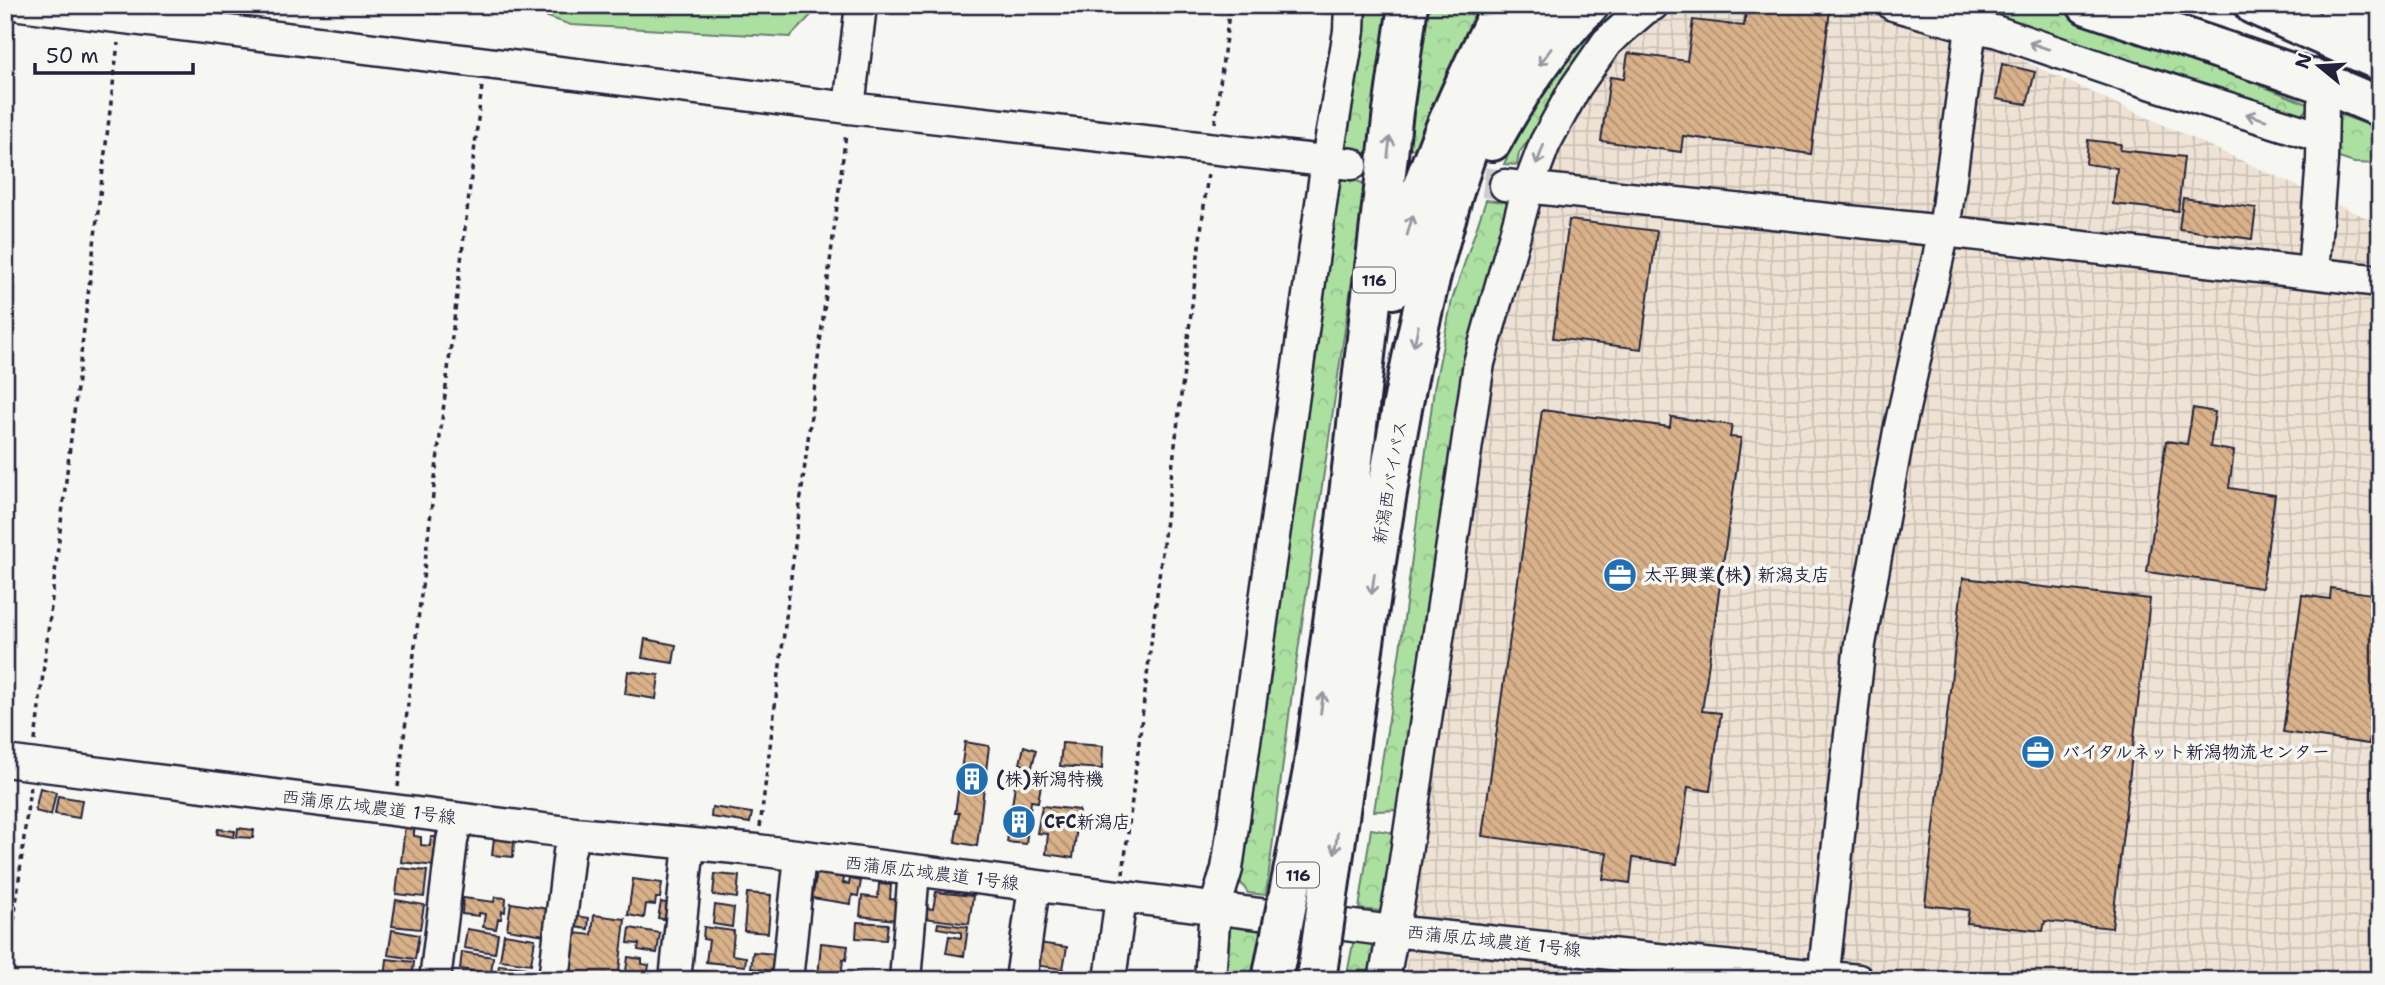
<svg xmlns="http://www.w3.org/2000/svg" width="2385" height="985" font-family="'Shantell Sans','Klee One',sans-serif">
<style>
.industrial{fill:url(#industrial-grid)}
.green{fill:#ace0a1;stroke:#67816e;stroke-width:2}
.forest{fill:url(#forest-crowns);stroke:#67816e;stroke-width:2}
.building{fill:url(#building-back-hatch);stroke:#22223b;stroke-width:2}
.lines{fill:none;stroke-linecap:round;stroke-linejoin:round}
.minor-tunnel{stroke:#cccccd;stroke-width:30;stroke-dasharray:30 15;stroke-linecap:butt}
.minor-casing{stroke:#22223b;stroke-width:35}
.highway-casing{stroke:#22223b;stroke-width:44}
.path{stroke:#22223b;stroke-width:3.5;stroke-dasharray:5 5;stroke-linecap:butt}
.minor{stroke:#f6f6f2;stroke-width:30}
.highway{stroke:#f6f6f2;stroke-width:38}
.highway-bridge-casing{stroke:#22223b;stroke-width:44;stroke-linecap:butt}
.highway-bridge{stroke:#f6f6f2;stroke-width:38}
.oneway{stroke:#9797a0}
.labels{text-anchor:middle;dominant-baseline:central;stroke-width:7;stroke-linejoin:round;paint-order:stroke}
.shield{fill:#f6f6f2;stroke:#626272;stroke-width:2}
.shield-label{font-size:16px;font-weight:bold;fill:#22223b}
.street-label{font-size:18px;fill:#22223b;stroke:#f6f6f2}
.poi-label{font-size:18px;font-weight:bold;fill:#22223b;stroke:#f6f6f2;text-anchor:start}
</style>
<defs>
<pattern id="industrial-grid" width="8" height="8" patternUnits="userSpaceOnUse" patternTransform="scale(1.75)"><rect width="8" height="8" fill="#ede2d3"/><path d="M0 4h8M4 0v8" fill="none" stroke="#cbc2b6"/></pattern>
<pattern id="forest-crowns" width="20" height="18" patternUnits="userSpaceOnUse" patternTransform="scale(1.75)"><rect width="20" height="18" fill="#ace0a1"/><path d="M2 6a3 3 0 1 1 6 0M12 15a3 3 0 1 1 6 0" fill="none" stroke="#94c08c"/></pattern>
<pattern id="building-back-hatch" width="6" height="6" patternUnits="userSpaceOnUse" patternTransform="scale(1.75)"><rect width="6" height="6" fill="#d9b28a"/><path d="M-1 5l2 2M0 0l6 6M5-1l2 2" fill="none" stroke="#b09072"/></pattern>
</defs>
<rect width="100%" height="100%" fill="#f6f6f2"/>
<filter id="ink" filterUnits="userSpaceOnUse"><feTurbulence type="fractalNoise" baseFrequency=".0143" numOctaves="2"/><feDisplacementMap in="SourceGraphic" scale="14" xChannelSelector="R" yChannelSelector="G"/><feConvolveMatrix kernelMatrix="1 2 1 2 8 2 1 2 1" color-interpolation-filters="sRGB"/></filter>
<g filter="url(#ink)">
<!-- industrial -->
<path class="industrial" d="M1698,5H1901L2380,224V980H1404L1527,153L1620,36Z"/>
<!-- green -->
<path class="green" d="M313,5H441L439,14Z
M525,5H821L790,37L571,25L530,11Z"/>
<!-- forest -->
<path class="forest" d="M1359,5H1389L1368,153L1350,152L1342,137Z
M1423,5H1479L1427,150L1409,148Z
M1608,5H1638L1563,94L1519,153L1517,165L1504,164L1542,83L1578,38Z
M1986,5H2039L2135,36L2310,105L2292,126L1988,24Z
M2330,111L2380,129V164L2354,163L2324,153Z
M1343,177L1366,184L1293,685L1266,895L1248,893L1235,874L1335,183Z
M1486,200L1506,202L1510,210L1405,810L1374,811L1400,650L1434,389L1452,300Z
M1371,829L1395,833L1393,891L1380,911L1359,909Z
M1228,923L1262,927L1253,980H1219Z
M1354,938L1368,939L1379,954L1377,980H1346Z"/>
<!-- building -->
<path class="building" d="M1747,5H1798L1830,10L1811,154L1683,136L1681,152L1601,141L1610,77L1624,79L1628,53L1687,61L1693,20L1744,26Z
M2002,64L2035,72L2027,104L1996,99Z
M2088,140L2121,144L2120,150L2184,157L2178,211L2113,204L2117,168L2086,164Z
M2183,198L2256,208L2252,239L2179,229Z
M1569,220L1657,231L1641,349L1553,338Z
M2193,408L2215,412L2210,447L2234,451L2229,488L2275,495L2262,588L2147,572L2166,441L2187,444Z
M1542,410L1670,427L1671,417L1732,425L1730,437L1741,438L1702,711L1721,713L1710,791L1688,787L1677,864L1633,858L1630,883L1603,879L1607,853L1482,836Z
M1963,578L2150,599L2112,928L2045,921L2043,931L1967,923L1969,910L1925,905Z
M2331,588L2379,595L2380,667L2369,744L2283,732L2302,595L2330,599Z
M645,639L676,645L673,663L642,658Z
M628,671L659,675L656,699L625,694Z
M965,742L989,746L977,846L955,842L959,813H955Z
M1062,743L1103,746L1102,769L1060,766Z
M1024,746L1036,750L1032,767L1020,764Z
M1023,770L1043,773L1038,802L1031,801L1026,844L1007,842L1016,777H1022Z
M40,788L56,792L51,815L35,811Z
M58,796L82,800L79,818L55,814Z
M1042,806L1079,810L1073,858L1046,854L1048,834L1037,833Z
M712,807L752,813L750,823L711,817Z
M405,826L414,827V836L421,837V845L430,846L431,837H436L437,829L446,830L435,866L401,862Z
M238,828L254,830L253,838L237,837Z
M218,829L235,831L234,837L217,834Z
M494,838L514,840L513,857L492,855Z
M399,868L427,871L424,897L396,894Z
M817,873L844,878L843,883L849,884L850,879L861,881L858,896L852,895L851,904L812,898Z
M715,874L739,876L737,898L713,895Z
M633,879L662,883L660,898H656L655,905L646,904L644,918L628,915Z
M879,884L891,885L890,899L907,901L905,921L860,916L862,896L878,898Z
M936,892L973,896L969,924L924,918L925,908L933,909Z
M747,893L771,895L768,933L744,931Z
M495,897L506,898L505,912L502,911L501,919H498L496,929L483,927L485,914L479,913V916L462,914L463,898L494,902Z
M396,900L424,905L420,929L392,926Z
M661,902L675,905L672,921L658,918Z
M511,903L549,909L545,935L507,929Z
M715,905L734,908L732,927L713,924Z
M594,915L625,919L618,980H568L574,933L592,935Z
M576,916L589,918L588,929L574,927Z
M857,922L888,924L886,940L856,938Z
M938,923L968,927L964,956L946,953L949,936L961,938V932L937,928Z
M704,927L734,931L732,955L746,957L745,966L706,962L709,940L703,939Z
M630,928L660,933L657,953L638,950L639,944L628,943Z
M467,929L498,934L495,953L464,948Z
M392,930L419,935L415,959L388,955Z
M504,934L535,939L531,964L500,960Z
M821,943L848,946L846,960L843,959L841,979L818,977Z
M1038,943L1067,947L1063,969L1034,965Z
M462,952L493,957L491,974L460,969Z
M753,952L784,955L782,972L751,968Z
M628,957L642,959V964L649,965L647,977L641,976V980H621L622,977L625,978Z
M387,959L414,962L412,980H385Z
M499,965L525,968V978L528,980H497Z
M693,971L709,972L708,980H692Z
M852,973L884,977V980H851Z
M928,975L953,978V980H927Z"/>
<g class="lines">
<!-- minor-tunnel -->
<path class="minor-tunnel" d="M1439,176L1505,185"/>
<!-- minor casing -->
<g class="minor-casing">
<path id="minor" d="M20,5L849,108L1352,164
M1893,5L1971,27L1995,31L2124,75L2321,137
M849,108L861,5
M1505,185L1944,231L2380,281
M2313,273L2322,160L2323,104
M5,761L575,833L757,850L1392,931L1858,980
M435,980L452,841L457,818
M554,980L569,852L575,833
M675,980L689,844
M787,980L800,856
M905,980L914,871
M1021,980L1034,886
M1110,980L1121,897
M1210,980L1215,908L1227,869L1327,161L1349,31L1350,5
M1384,980L1400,894L1479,363L1528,188L1545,143L1575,88L1607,42L1645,9L1653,5
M1823,980L1860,644L1899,431L1944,231L1974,5"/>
</g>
<!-- highway casing -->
<g class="highway-casing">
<path id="highway" d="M2087,5L2339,89
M2254,5L2380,61
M2338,5L2380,24
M2314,79L2380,107
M1492,141C1519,92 1549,45 1589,5
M1392,289C1415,190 1457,96 1503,5
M1313,771L1342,556L1393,111L1408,5
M1345,775C1369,609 1390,442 1430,279C1454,183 1482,88 1539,5"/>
</g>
<!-- path -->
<path class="path" d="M1215,123L1230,5
M35,741L118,43
M398,787L482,86
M760,827L846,133
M1123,874L1208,173
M7,980L30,787"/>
<!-- minor -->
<use href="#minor" class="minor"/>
<!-- highway -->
<use href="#highway" class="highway"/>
<!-- highway-bridge casing -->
<g class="highway-bridge-casing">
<path id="highway-bridge" d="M1272,980L1313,771
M1316,980L1345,775"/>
</g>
<!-- highway-bridge -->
<use href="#highway-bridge" class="highway-bridge"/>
</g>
<!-- one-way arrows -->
<defs><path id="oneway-shaft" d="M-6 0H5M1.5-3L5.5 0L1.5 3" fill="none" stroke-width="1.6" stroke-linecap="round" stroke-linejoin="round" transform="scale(1.75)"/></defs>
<g class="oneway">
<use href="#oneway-shaft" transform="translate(2039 46) rotate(-161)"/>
<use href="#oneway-shaft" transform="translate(1545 57) rotate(126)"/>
<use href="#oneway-shaft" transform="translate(2256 117) rotate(-163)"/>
<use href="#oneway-shaft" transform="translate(1389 147) rotate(-83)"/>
<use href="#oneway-shaft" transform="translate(1540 155) rotate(110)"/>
<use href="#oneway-shaft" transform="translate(1410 225) rotate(-74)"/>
<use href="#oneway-shaft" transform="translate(1416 336) rotate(103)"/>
<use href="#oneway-shaft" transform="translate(1373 584) rotate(98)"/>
<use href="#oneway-shaft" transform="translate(1322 703) rotate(-82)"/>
<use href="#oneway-shaft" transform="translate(1336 843) rotate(98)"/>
</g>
</g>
<!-- icons -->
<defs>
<g id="office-disc" transform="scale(1.75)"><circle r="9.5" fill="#1f6fb2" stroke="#f6f6f2"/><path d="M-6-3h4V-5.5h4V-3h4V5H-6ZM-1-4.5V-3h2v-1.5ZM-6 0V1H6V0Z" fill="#fff"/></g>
<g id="building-disc" transform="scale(1.75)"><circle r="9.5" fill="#1f6fb2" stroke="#f6f6f2"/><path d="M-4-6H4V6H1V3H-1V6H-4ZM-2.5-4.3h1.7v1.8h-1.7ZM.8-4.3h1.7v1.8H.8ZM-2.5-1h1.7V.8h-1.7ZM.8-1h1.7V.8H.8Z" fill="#fff"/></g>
</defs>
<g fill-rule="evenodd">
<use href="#office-disc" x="1620" y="575"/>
<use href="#office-disc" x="2038" y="752"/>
<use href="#building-disc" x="972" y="779"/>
<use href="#building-disc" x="1019" y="822"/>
</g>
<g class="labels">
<!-- shield labels -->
<g class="shield">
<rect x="1353" y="267.5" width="42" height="25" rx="5"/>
<rect x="1277" y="862.5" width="42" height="25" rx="5"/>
</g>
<g class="shield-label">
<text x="1374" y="280">116</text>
<text x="1298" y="875">116</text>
</g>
<!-- street labels -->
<g class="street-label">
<text transform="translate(1390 482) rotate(-80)">新潟西バイパス</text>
<text transform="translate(369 807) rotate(7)">西蒲原広域農道 1号線</text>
<text transform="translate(932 873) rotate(7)">西蒲原広域農道 1号線</text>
<text transform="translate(1494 941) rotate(6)">西蒲原広域農道 1号線</text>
</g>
<!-- poi labels -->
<g class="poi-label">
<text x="1644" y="575">太平興業(株) 新潟支店</text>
<text x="2062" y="752">バイタルネット新潟物流センター</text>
<text x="996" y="779">(株)新潟特機</text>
<text x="1044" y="822">CFC新潟店</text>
</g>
</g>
<!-- margin -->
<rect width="2385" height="985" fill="none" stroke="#f6f6f2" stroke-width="28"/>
<rect x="14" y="14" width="2357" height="957" fill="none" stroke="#22223b" stroke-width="2.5" filter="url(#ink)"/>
<!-- north arrow -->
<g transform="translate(2319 66) rotate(288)" stroke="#f6f6f2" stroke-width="5" paint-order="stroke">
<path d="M0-5L12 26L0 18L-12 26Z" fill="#22223b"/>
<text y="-10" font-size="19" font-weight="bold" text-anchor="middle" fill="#22223b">N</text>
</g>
<!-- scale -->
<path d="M35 63v10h158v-10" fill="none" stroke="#22223b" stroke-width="3.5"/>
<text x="46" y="63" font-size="21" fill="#22223b" stroke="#f6f6f2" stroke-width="5" paint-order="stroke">50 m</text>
</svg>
